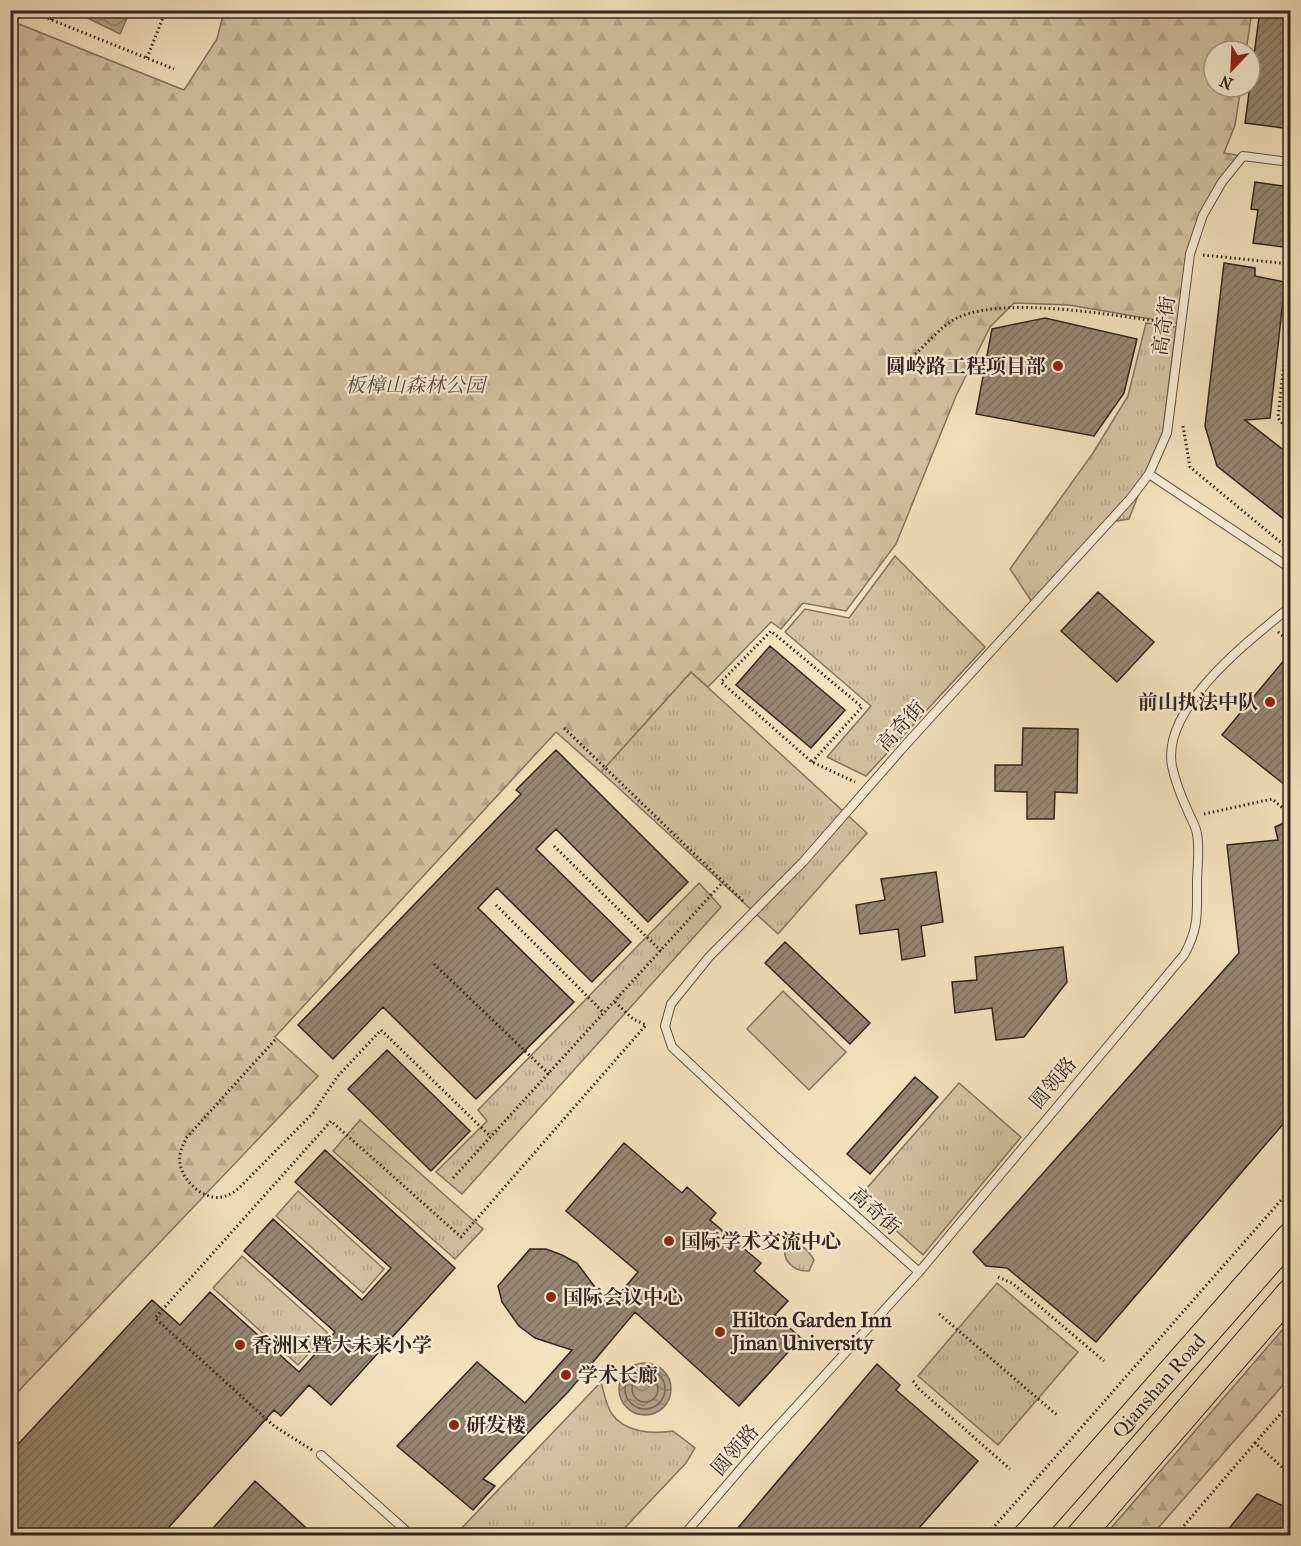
<svg xmlns="http://www.w3.org/2000/svg" width="1301" height="1546" font-family="'IM FELL French Canon','Noto Serif SC',serif">
<style>
.grass{fill:url(#grass-tufts);stroke:#837462;stroke-width:1.5}
.forest{fill:url(#forest-firs);stroke:#837462;stroke-width:1.5}
.pitch{fill:#d3c3a4;stroke:#837462;stroke-width:1.5}
.water{fill:url(#water-waves);stroke:#7f705f;stroke-width:1.5}
.lines{fill:none;stroke-linecap:round;stroke-linejoin:round}
.shore{stroke:#726454;stroke-width:1.5}
.building{fill:url(#building-hatch);stroke:#33251f;stroke-width:1.5}
.service-casing{stroke:#635447;stroke-width:10}
.primary-casing{stroke:#33251f;stroke-width:29}
.path{stroke:#33251f;stroke-width:3;stroke-dasharray:1.5 3;stroke-linecap:butt}
.service{stroke:#f8edd5;stroke-width:8}
.primary{stroke:#f4e3bf;stroke-width:27}
.poi-dot{fill:#8f2418;stroke:#f8edd5;stroke-width:2}
.labels{text-anchor:middle;dominant-baseline:central;stroke-width:4.5;stroke-linejoin:round;paint-order:stroke}
.street-label{font-size:20px;fill:#33251f;stroke:#f8edd5}
.poi-label{font-size:20px;font-weight:bold;fill:#33251f;stroke:#f8edd5;text-anchor:start}
.park-label{font-size:20px;font-style:italic;fill:#5b4c40;stroke:#f8edd5}
</style>
<defs>
<pattern id="grass-tufts" width="24" height="20" patternUnits="userSpaceOnUse" patternTransform="scale(1.5)"><rect width="24" height="20" fill="#d3c3a4"/><path d="M3 7l-1-3M5 7V3M7 7l1-3M15 17l-1-3M17 17v-4M19 17l1-3" fill="none" stroke="#b6a78d"/></pattern>
<pattern id="forest-firs" width="22" height="20" patternUnits="userSpaceOnUse" patternTransform="scale(1.5)"><rect width="22" height="20" fill="#d3c3a4"/><path d="M5 1l3.5 6h-7zM16 11l3.5 6h-7z" fill="#b6a78d"/></pattern>
<pattern id="water-waves" width="16" height="10" patternUnits="userSpaceOnUse" patternTransform="scale(1.5)"><rect width="16" height="10" fill="#b2a289"/><path d="M0 5q4-4 8 0t8 0" fill="none" stroke="#91846f"/></pattern>
<pattern id="building-hatch" width="6" height="6" patternUnits="userSpaceOnUse" patternTransform="scale(1.5)"><rect width="6" height="6" fill="#978872"/><path d="M-1 1l2-2M0 6l6-6M5 7l2-2" fill="none" stroke="#7c6f5d"/></pattern>
</defs>
<rect width="100%" height="100%" fill="#f4e3bf"/>
<filter id="stains"><feTurbulence type="fractalNoise" baseFrequency=".00333" numOctaves="4"/><feColorMatrix values="0 0 0 0 .2 0 0 0 0 .09 0 0 0 0 .02 0 0 0 .5 -.17"/></filter>
<radialGradient id="worn" r=".72"><stop offset=".6" stop-color="#630" stop-opacity="0"/><stop offset="1" stop-color="#630" stop-opacity=".3"/></radialGradient>
<!-- grass -->
<path class="grass" d="M1146,323L1176,327L1163,431L1129,519L1104,523L1032,602L1010,569L1093,453L1128,396Z
M1290,359V424L1284,416Z
M895,556L985,647L866,776L827,757L871,706L785,632L805,609L849,618Z
M691,672L867,833L778,934L601,772Z
M699,883L721,907L462,1194L436,1172L487,1121L478,1110Z
M959,1083L1021,1137L923,1255L859,1197Z
M360,1120L483,1229L455,1259L333,1151Z
M298,1191L384,1269L363,1293L276,1216Z
M792,1242C803,1245 808,1250 814,1260L809,1271C794,1272 782,1261 785,1246Z
M242,1256L328,1333L298,1365L213,1288Z
M997,1283L1078,1352L998,1445L918,1376Z
M601,1382C604,1392 606,1406 612,1414C625,1433 653,1434 673,1431L695,1448L686,1463L618,1535L462,1536L458,1532Z"/>
<!-- forest -->
<path class="forest" d="M224,11H1252L1246,51H1214V87H1241L1235,125L1224,153L1243,156L1222,182L1190,254L1180,324L1069,305L1014,303L990,327L956,396L896,544L846,611L803,603L781,629L771,622L708,687L691,672L601,772L556,732L275,1037L318,1076L11,1399L10,36L19,24L184,90L217,39Z
M1290,1321V1377L1152,1535H1105Z"/>
<!-- pitch -->
<path class="pitch" d="M783,991L846,1052L809,1090L747,1029Z"/>
<!-- water -->
<path class="water" d="M71,10H130V11L120,34Z
M619 1389a26 26 0 1 1 52 0a26 26 0 1 1-52 0Z"/>
<g class="lines">
<!-- shore -->
<path class="shore" d="M625 1389a20 20 0 1 1 40 0a20 20 0 1 1-40 0Z
M632 1389a13 13 0 1 1 26 0a13 13 0 1 1-26 0Z"/>
</g>
<!-- building -->
<path class="building" d="M1260,10H1290V129L1245,123Z
M1255,182L1290,187V248L1253,243L1258,210L1251,209Z
M1224,263L1255,268V276L1285,282L1270,418L1245,420L1290,455V524L1217,466L1205,426Z
M1045,318L1137,339L1124,393L1094,436L976,414L992,329Z
M1098,592L1154,642L1117,682L1061,631Z
M770,646L845,710L811,748L736,685Z
M1290,653V789L1222,735Z
M1023,728L1078,729L1077,793L1055,792L1054,819H1027V792L995,791V765H1022Z
M556,750L688,882L648,922L556,829L536,849L631,942L592,982L497,888L478,908L574,1002L476,1099L383,1007L333,1059L298,1025L521,794L516,790Z
M1290,820V1116L1096,1342L1007,1268L986,1266L973,1252L1239,953L1227,845L1278,840L1275,827Z
M936,872L943,922L921,926L925,956L902,960L898,929L860,934L856,905L885,900L881,879Z
M785,942L870,1023L850,1044L765,963Z
M1063,947L1067,982L1024,1037L996,1040L992,1008L955,1013L952,982L977,980L975,957Z
M387,1050L470,1131L431,1171L348,1089Z
M915,1077L938,1097L870,1174L847,1154Z
M624,1143L682,1193L687,1187L716,1213L710,1220L761,1263L754,1271L788,1301L775,1315L801,1338L739,1406L635,1312L568,1392L483,1479L495,1486L473,1510L397,1446L477,1362L525,1403L572,1350L535,1338L519,1326L502,1302L498,1286L530,1249H546L562,1255L577,1263L609,1306L638,1272L566,1211Z
M325,1150L455,1268L331,1405L309,1385L281,1416L274,1410L161,1536H10V1453L152,1300L180,1325L210,1292L299,1372L335,1332L244,1251L273,1219L362,1300L391,1268L295,1182Z
M877,1364L900,1385L896,1390L978,1461L912,1536H731Z
M255,1481L315,1536H206Z
M1257,1494L1290,1509V1536H1223Z"/>
<g class="lines">
<!-- service casing -->
<g class="service-casing">
<path id="service" d="M1149,474L1290,568
M919,1272L781,1149L672,1047L665,1026L671,1004L709,957L803,862L908,742L1130,499L1149,474L1167,433L1190,254L1203,215L1222,182L1243,156L1290,162
M321,1455L412,1536
M683,1536L762,1444L919,1272L1184,955C1199,928 1197,913 1197,884C1197,868 1200,850 1197,834C1196,826 1190,817 1187,809C1181,796 1175,780 1172,766C1161,707 1250,640 1290,607"/>
</g>
<!-- primary casing -->
<g class="primary-casing">
<path id="primary" d="M1027,1536L1290,1237
M1080,1536L1290,1293"/>
</g>
<!-- path -->
<path class="path" d="M27,10L174,69
M51,20L55,10
M147,58L166,10
M1203,255L1290,264
M1290,307L1278,418L1290,433
M912,357C925,346 942,325 957,318C1005,295 1116,316 1170,323
M1183,426L1190,467L1290,550
M1278,632L1290,642
M564,728L744,902
M812,762L862,707L771,631L721,682L812,762L855,782
M1204,814L1272,799L1290,814
M554,846L661,951
M496,905L604,1013
M434,964L549,1074
M615,1002L633,1019L646,1025
M275,1040L187,1137C184,1143 181,1148 180,1155C177,1173 195,1194 213,1197C223,1199 232,1194 239,1188L313,1113L337,1077L381,1030L491,1137
M453,1178L723,882
M998,1277L1012,1283L1104,1361
M939,1314L1057,1415
M913,1381L919,1389L1010,1469
M1255,1443L1290,1403
M312,1450L274,1426L155,1318L331,1121L461,1237L646,1025
M986,1536L1290,1190
M1175,1536L1255,1443L1290,1474"/>
<!-- service -->
<use href="#service" class="service"/>
<!-- primary -->
<use href="#primary" class="primary"/>
</g>
<!-- markers -->
<g class="poi-dot">
<circle cx="1058" cy="366" r="6"/>
<circle cx="1270" cy="702" r="6"/>
<circle cx="669" cy="1241" r="6"/>
<circle cx="551" cy="1297" r="6"/>
<circle cx="720" cy="1332" r="6"/>
<circle cx="240" cy="1345" r="6"/>
<circle cx="566" cy="1375" r="6"/>
<circle cx="454" cy="1425" r="6"/>
</g>
<g class="labels">
<!-- street labels -->
<g class="street-label">
<text transform="translate(1164 326) rotate(-82)">高奇街</text>
<text transform="translate(901 726) rotate(-48)">高奇街</text>
<text transform="translate(1053 1083) rotate(-50)">圆领路</text>
<text transform="translate(875 1211) rotate(42)">高奇街</text>
<text transform="translate(1159 1386) rotate(-49)">Qianshan Road</text>
<text transform="translate(735 1450) rotate(-49)">圆领路</text>
</g>
<!-- poi labels -->
<g class="poi-label">
<text x="1046" y="366" text-anchor="end">圆岭路工程项目部</text>
<text x="1258" y="702" text-anchor="end">前山执法中队</text>
<text x="681" y="1241">国际学术交流中心</text>
<text x="563" y="1297">国际会议中心</text>
<text x="732" y="1320">Hilton Garden Inn<tspan x="732" dy="23">Jinan University</tspan></text>
<text x="252" y="1345">香洲区暨大未来小学</text>
<text x="578" y="1375">学术长廊</text>
<text x="466" y="1425">研发楼</text>
</g>
<!-- park labels -->
<g class="park-label">
<text x="415" y="385">板樟山森林公园</text>
</g>
</g>
<!-- margin -->
<rect width="1301" height="1546" fill="none" stroke="#f4e3bf" stroke-width="36"/>
<rect x="12" y="12" width="1277" height="1522" fill="none" stroke="#33251f" stroke-width="3"/>
<rect x="18" y="18" width="1265" height="1510" fill="none" stroke="#33251f" stroke-width="1.5"/>
<!-- north arrow -->
<g transform="translate(1232 69) rotate(203)"><circle r="28" fill="#f8edd5" stroke="#a99d8c" stroke-width="1.5"/>
<path d="M0-4.5L10 22L0 15L-10 22Z" fill="#8f2418"/>
<text y="-9" font-size="16" font-weight="bold" text-anchor="middle" fill="#33251f">N</text>
</g>
<rect width="100%" height="100%" filter="url(#stains)"/>
<rect width="100%" height="100%" fill="url(#worn)"/>
</svg>
